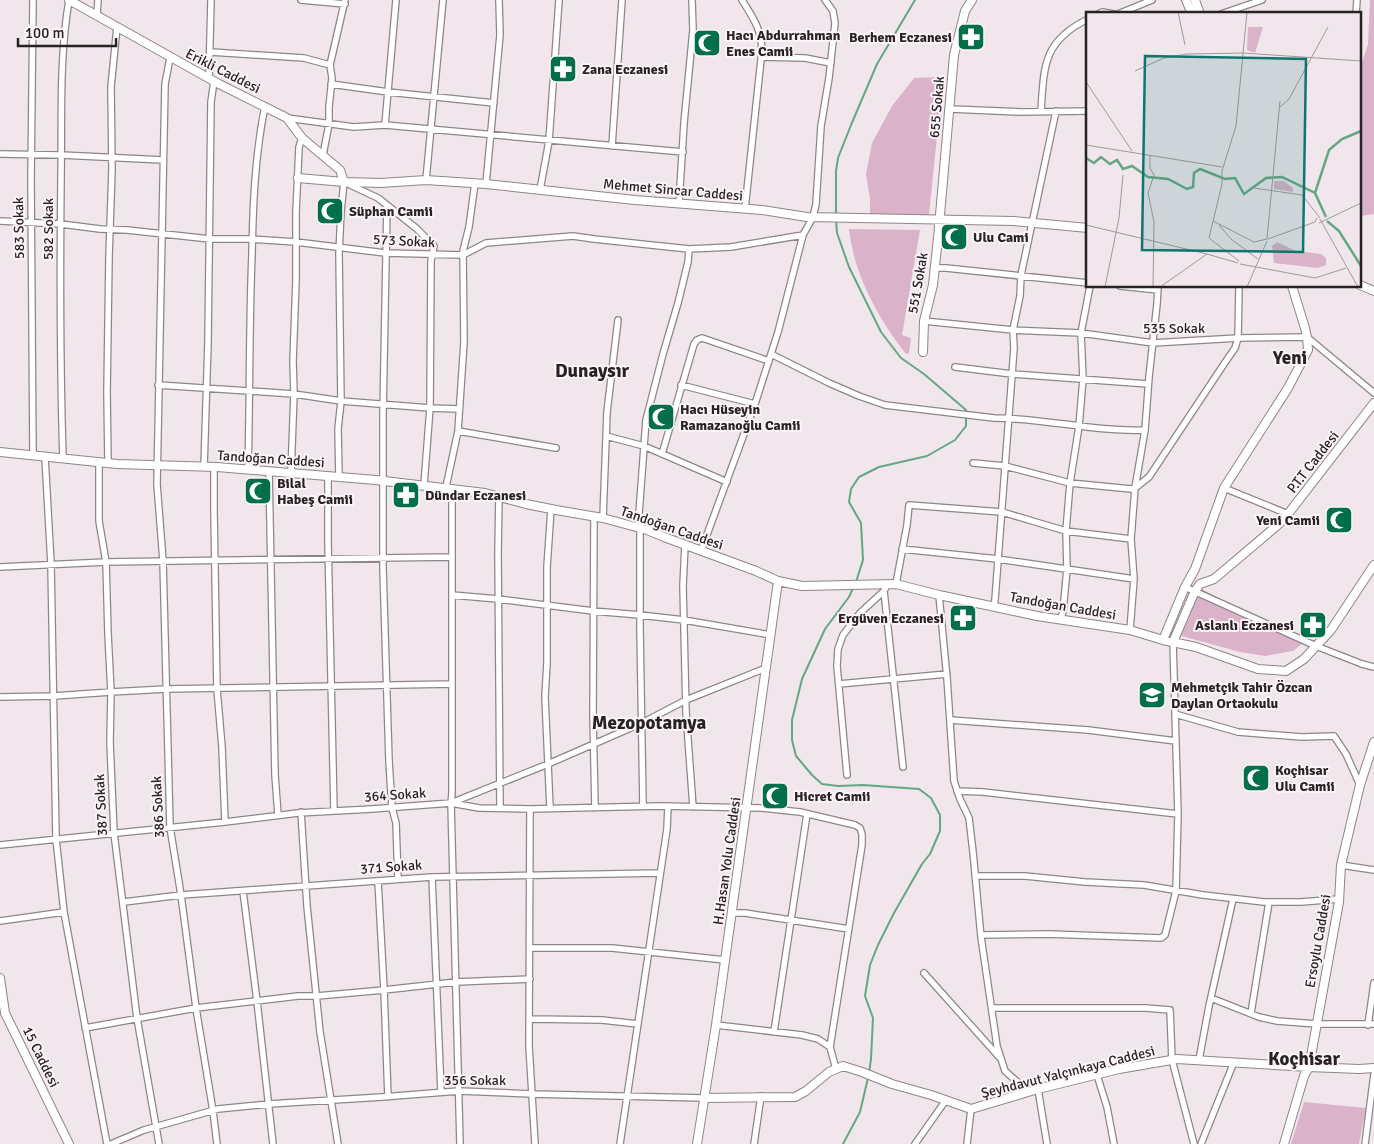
<svg xmlns="http://www.w3.org/2000/svg" width="1374" height="1144" font-family="Signika,sans-serif">
<style>
.green{fill:#dab3c9}
.lines{fill:none;stroke-linecap:round;stroke-linejoin:round}
.stream{stroke:#65a784;stroke-width:2}
.street-casing{stroke:#8e858a;stroke-width:8}
.secondary-casing{stroke:#8e858a;stroke-width:10}
.street{stroke:#fff;stroke-width:5.5}
.secondary{stroke:#fff;stroke-width:8}
.labels{text-anchor:middle;dominant-baseline:central;stroke-width:4;stroke-linejoin:round;paint-order:stroke}
.poi-label{font-size:14px;font-weight:bold;fill:#272325;stroke:#fdf3f9;text-anchor:start}
.street-label{font-size:14px;fill:#272325;stroke:#fdf3f9}
.district-label{font-size:19px;font-weight:bold;fill:#272325;stroke:#fdf3f9}
.inset-river{fill:none;stroke:#65a784;stroke-width:2.5}
.inset-road{fill:none;stroke:#a0989c;stroke-width:1}
.view{fill:#0f766e;fill-opacity:0.15;stroke:#0f766e;stroke-width:2.5}
.inset-edge{fill:none;stroke:#272325;stroke-width:2.5}
</style>
<rect width="100%" height="100%" fill="#f0e6eb"/>
<!-- green -->
<path class="green" d="M1370,0H1374V214L1360,216V69L1368,44Z
M943,77L929,215L870,216V199L866,174L872,143L892,106L914,78Z
M849,229L920,230L902,335L911,338L909,353L906,354C878,318 854,275 849,229Z
M1196,586L1303,643L1293,651L1265,656L1240,652L1178,635Z
M1304,1102L1366,1108L1359,1144H1291Z"/>
<g class="lines">
<!-- stream -->
<path class="stream" d="M836,215V171L838,158L851,125L877,64L915,0
M836,219L837,233L849,267L881,332L901,358L924,374L966,410V412
M856,582L863,560L861,523L849,502L851,489L859,477L879,467L927,456L955,440L966,426V417
M854,586L849,597L825,629L802,679L792,720V740L796,756L812,775L822,784L838,786L863,785L919,789L931,798L940,815V831L930,854L922,864L894,913L878,945L870,965L865,996L873,1018L871,1059L869,1073
M843,1144L860,1112L868,1078"/>
<!-- street casing -->
<g class="street-casing">
<path id="street" d="M33,0L31,179L33,455
M301,0L345,4
M742,0C753,18 761,28 762,50L745,209
M1098,14L1102,12L1114,14
M1118,14L1152,0
M1221,14L1262,0
M1356,14L1357,0
M97,15L98,0
M211,52L304,58L330,65
M762,57L805,58L831,63
M170,58L165,84L157,484L163,561L170,827L181,895L196,1008L213,1111L217,1144
M209,79L211,0
M331,84L388,92L494,103
M950,109L1021,112L1088,111
M1041,111C1044,66 1043,41 1088,19
M287,118L354,127L385,125L683,152
M385,125L396,0
M612,146L622,0
M0,154L61,155L163,160
M323,155L329,124V107L332,78L330,65L345,0
M426,180L443,0
M486,184L500,35L499,0
M540,190L549,141L559,0
M679,203L684,123L693,30L692,0
M387,205L383,414V569L389,761L392,808L396,823L398,879
M0,221L61,224L100,229L127,230L210,239H252L296,242L385,253L463,255L486,243L573,236L594,239L689,249L731,247L803,235
M935,268H946L1088,283
M1120,286L1158,290
M924,321L1013,330L1081,333L1153,343L1238,338L1307,337L1374,393
M771,354L829,383L859,396L885,405L994,418C1044,418 1094,432 1145,430
M955,367L1012,374L1148,384
M158,385L294,394L341,401L430,408L459,409
M681,385L755,404
M458,431L556,448
M606,436L644,446L727,482
M662,454L694,344L697,340L702,338L708,340L769,361
M45,457L51,564L56,839L64,912L107,1144
M63,459C60,365 60,271 61,178C62,119 59,59 69,0
M99,462V521L106,562L108,634L111,692L110,742L114,833L137,1018L159,1144
M108,463L107,392L109,257L112,169L111,87L117,27
M973,463L1005,466L1070,483L1131,489L1135,488L1149,477L1224,364L1235,348L1238,338L1239,286
M204,467L208,342L211,102L214,81
M214,467V512L217,689L222,747L225,822
M248,470C250,398 249,326 252,254C253,204 255,155 265,106
M269,471L275,775L278,815
M291,473L294,394L293,361L296,280V212L299,147L302,138
M328,476V542L334,811
M339,477L338,429L341,401L339,254L341,211L344,182L378,198L416,228L434,246L431,261L430,408L424,485
M446,487L458,431L464,342L463,251L469,227L475,183
M452,488V793L451,803L460,1144
M1224,488L1288,514
M499,496L498,553L500,808
M594,517L593,716L595,808
M603,518L607,412L618,320
M638,527L646,420L663,354L678,303L688,262L689,249
M640,527V628L643,806
M685,545L683,586L686,712L693,807
M902,549L998,559L1134,579
M701,551L755,404L778,332L803,235L813,217L816,204L821,126L829,78L835,23L833,11L825,0
M0,567L106,562L452,557
M896,584L907,525L909,505L1002,512L1066,531L1131,539
M1185,587L1316,646L1362,664L1374,667
M884,591L903,767
M452,595L498,599L593,611L640,615L684,620L771,635
M939,595L947,678L954,781L960,799L969,818L973,852L981,937L997,1046L1005,1071L1029,1092
M993,607L995,600L1014,348L1013,330L1020,296L1021,275L1056,111
M1061,619L1063,611L1067,569L1066,531L1070,483L1079,426L1083,379L1081,333L1090,286
M1130,630L1134,579L1131,539L1135,488L1145,430L1149,377L1157,304L1158,286
M839,684L947,674
M0,697L54,696L111,692L166,689L452,684
M1175,714L1238,732L1302,737L1334,736L1346,754L1360,785
M950,720L1088,730L1176,741
M847,775L837,666L838,649L843,635L860,613L884,591L887,585
M957,791L983,792L1178,814
M451,803L479,808L530,809L660,806L761,808L800,812L855,825L860,828L862,834V845L830,1047L836,1069
M550,808L545,697L547,663V567L551,509
M530,809L529,1046L535,1144
M301,812L307,906L320,1032L338,1144
M0,845L225,822L298,813L372,809L451,803L548,764L642,723L686,700L766,668
M1341,865L1374,870
M975,876H1025L1085,882L1144,885L1203,895L1264,902H1301L1339,899
M432,877L441,1092
M378,881L384,990L388,1097
M243,891L257,1001L273,1144
M124,902L181,895L432,877L660,873
M732,913H745L849,929
M0,921L64,912
M981,935L1048,934L1161,938L1165,935L1176,891L1178,814L1173,642
M530,948H612L725,960
M924,973L1001,1059
M1211,998L1259,1017L1277,1021L1317,1024H1374
M992,1008H1146L1170,1010L1172,1060L1194,1144
M1251,1013L1269,902
M530,1019L602,1020L638,1024
M716,1025L802,1035L818,1039L830,1047
M1368,1025L1374,983
M85,1028L196,1008L298,996H317L384,990L456,982L530,979
M774,1032L807,814
M1199,1060L1209,1006L1233,899
M1097,1075L1107,1107L1114,1144
M1038,1089L1047,1144
M111,1144L144,1130L218,1109L269,1104L382,1097L459,1091L532,1094L704,1098
M620,1144L667,829L668,806
M754,1144L761,1096
M915,1144L946,1100
M967,1144L971,1109
M1201,1144L1234,1062
M1365,1144L1374,1074"/>
</g>
<!-- secondary casing -->
<g class="secondary-casing">
<path id="secondary" d="M69,0L219,84L287,118L302,138L340,170L344,182
M1186,0L1192,14
M1195,0L1200,14
M298,178L344,182L381,183L426,180L486,184L635,200L762,210L807,217L1014,221L1088,228
M1360,285L1374,291
M923,352L924,321L933,285L938,238L954,55L965,11L972,0
M0,452L117,464L217,467L376,480L485,493L526,504L556,510L603,518L647,530L664,537L756,571L778,581L802,586L896,584L939,595L1037,616L1130,630L1163,640L1196,647L1258,669L1286,671L1304,659L1331,630L1374,565
M1163,640L1185,587L1195,569L1224,488L1288,388L1308,350L1307,337L1305,328L1292,286
M1173,642L1195,591L1200,584L1214,579L1279,524L1288,514L1374,403
M0,978L5,1013L69,1144
M704,1098L795,1097L806,1091L829,1072L843,1066L862,1072L892,1084L931,1095L971,1109L1038,1089L1119,1069L1177,1059L1309,1067L1359,1069L1374,1068
M697,1144L716,1025L778,581
M1284,1144L1304,1076L1309,1067L1339,902L1341,865L1360,785L1374,742"/>
</g>
<!-- street -->
<use href="#street" class="street"/>
<!-- secondary -->
<use href="#secondary" class="secondary"/>
</g>
<!-- icons -->
<defs>
<g id="pharmacy-square" transform="scale(1.4375)"><rect x="-9" y="-9" width="18" height="18" rx="4" fill="#016f47" stroke="#fdf3f9"/><path d="M-2-6h4v4h4v4h-4v4h-4v-4h-4v-4h4Z" fill="#fff"/></g>
<g id="mosque-square" transform="scale(1.4375)"><rect x="-9" y="-9" width="18" height="18" rx="4" fill="#016f47" stroke="#fdf3f9"/><path d="M3.5-4.9A6 6 0 1 0 3.5 4.9A5 5 0 1 1 3.5-4.9Z" fill="#fff"/></g>
<g id="school-square" transform="scale(1.4375)"><rect x="-9" y="-9" width="18" height="18" rx="4" fill="#016f47" stroke="#fdf3f9"/><path d="M0-5L7-2L0 1L-7-2ZM-4 1L0 2.5L4 1V4Q0 6-4 4Z" fill="#fff"/></g>
</defs>
<g fill-rule="evenodd">
<use href="#pharmacy-square" x="971" y="37"/>
<use href="#mosque-square" x="707" y="43"/>
<use href="#pharmacy-square" x="563" y="69"/>
<use href="#mosque-square" x="330" y="211"/>
<use href="#mosque-square" x="954" y="237"/>
<use href="#mosque-square" x="661" y="417"/>
<use href="#mosque-square" x="258" y="491"/>
<use href="#pharmacy-square" x="406" y="495"/>
<use href="#mosque-square" x="1339" y="520"/>
<use href="#pharmacy-square" x="963" y="618"/>
<use href="#pharmacy-square" x="1313" y="625"/>
<use href="#school-square" x="1152" y="695"/>
<use href="#mosque-square" x="1256" y="778"/>
<use href="#mosque-square" x="775" y="796"/>
</g>
<g class="labels">
<!-- poi labels -->
<g class="poi-label">
<text x="726" y="35">Hacı Abdurrahman<tspan x="726" dy="16">Enes Camii</tspan></text>
<text x="952" y="37" text-anchor="end">Berhem Eczanesi</text>
<text x="582" y="69">Zana Eczanesi</text>
<text x="349" y="211">Süphan Camii</text>
<text x="973" y="237">Ulu Cami</text>
<text x="680" y="409">Hacı Hüseyin<tspan x="680" dy="16">Ramazanoğlu Camii</tspan></text>
<text x="277" y="483">Bilal<tspan x="277" dy="16">Habeş Camii</tspan></text>
<text x="425" y="495">Dündar Eczanesi</text>
<text x="1320" y="520" text-anchor="end">Yeni Camii</text>
<text x="944" y="618" text-anchor="end">Ergüven Eczanesi</text>
<text x="1294" y="625" text-anchor="end">Aslanlı Eczanesi</text>
<text x="1171" y="687">Mehmetçik Tahir Özcan<tspan x="1171" dy="16">Daylan Ortaokulu</tspan></text>
<text x="1275" y="770">Koçhisar<tspan x="1275" dy="16">Ulu Camii</tspan></text>
<text x="794" y="796">Hicret Camii</text>
</g>
<!-- street labels -->
<g class="street-label">
<text transform="translate(223 71) rotate(27)">Erikli Caddesi</text>
<text transform="translate(937 107) rotate(-85)">655 Sokak</text>
<text transform="translate(673 190) rotate(5)">Mehmet Sincar Caddesi</text>
<text transform="translate(19 228) rotate(-91)">583 Sokak</text>
<text transform="translate(48 229) rotate(-90)">582 Sokak</text>
<text transform="translate(404 241) rotate(3)">573 Sokak</text>
<text transform="translate(918 283) rotate(-80)">551 Sokak</text>
<text x="1174" y="328">535 Sokak</text>
<text transform="translate(271 459) rotate(4)">Tandoğan Caddesi</text>
<text transform="translate(1313 462) rotate(-52)">P.T.T Caddesi</text>
<text transform="translate(672 528) rotate(19)">Tandoğan Caddesi</text>
<text transform="translate(1063 606) rotate(10)">Tandoğan Caddesi</text>
<text transform="translate(395 795) rotate(-4)">364 Sokak</text>
<text transform="translate(101 805) rotate(-93)">387 Sokak</text>
<text transform="translate(158 807) rotate(-93)">386 Sokak</text>
<text transform="translate(727 861) rotate(-82)">H.Hasan Yolu Caddesi</text>
<text transform="translate(391 867) rotate(-4)">371 Sokak</text>
<text transform="translate(1318 941) rotate(-80)">Ersoylu Caddesi</text>
<text transform="translate(41 1057) rotate(64)">15 Caddesi</text>
<text transform="translate(1068 1072) rotate(-14)">Şeyhdavut Yalçınkaya Caddesi</text>
<text x="475" y="1080">356 Sokak</text>
</g>
<!-- district labels -->
<g class="district-label">
<text x="1290" y="358">Yeni</text>
<text x="592" y="371">Dunaysır</text>
<text x="649" y="723">Mezopotamya</text>
<text x="1304" y="1059">Koçhisar</text>
</g>
</g>
<!-- overview -->
<g transform="translate(1086 12)">
<rect width="275" height="275" fill="#f0e6eb"/>
<path d="M162,15H177L169,41L161,38ZM188,169H198L207,176V180L188,177ZM191,230L210,239L235,242L240,246V253L232,256L188,251L186,234Z" fill="#dab3c9"/>
<path class="inset-river" d="M0,146L8,151L15,145L24,152L31,148L37,157L46,154L62,165L82,167L101,177L107,175L108,161L114,157L139,167L149,166L158,182L180,166L196,165L229,181L240,205M229,181L243,138L256,127L275,119M241,209L253,219L275,254"/>
<path class="inset-road" d="M92,0L99,33M49,59L78,46L101,42L157,41L275,49M0,70L46,139M194,95L203,87L242,15M0,133L136,155M64,144V156L68,163L62,181L68,210L67,275M168,176L216,183L234,206M234,207L272,275M127,209L168,230L181,227M233,211L275,191M0,213L121,242M133,213L145,227L172,247M181,227L194,89M182,227L229,210L231,206M153,249L123,226L136,172V159L150,114L161,0M154,252L229,266L260,256M19,275L33,206L37,163M74,275L121,242L152,251M161,275L181,229"/>
<path class="view" d="M59,44L220,47L217,240L56,238Z"/>
<rect width="275" height="275" class="inset-edge"/>
</g>
<!-- scale -->
<path d="M18 38v8h98v-8" fill="none" stroke="#272325" stroke-width="2.5"/>
<text x="25" y="38" font-size="15" fill="#272325" stroke="#fdf3f9" stroke-width="4" paint-order="stroke">100 m</text>
</svg>
